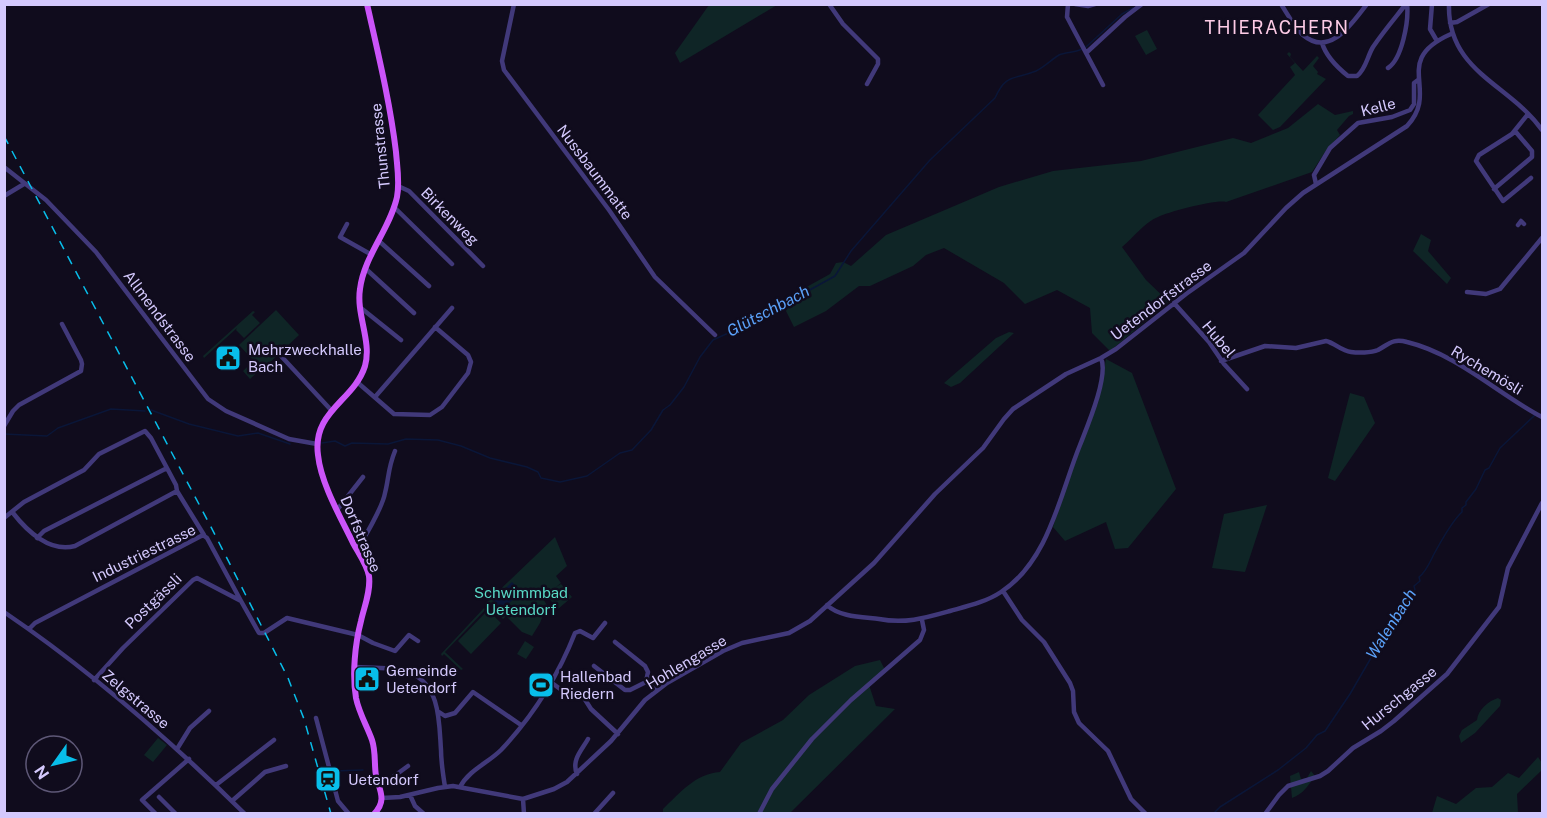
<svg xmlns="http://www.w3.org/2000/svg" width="1547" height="818" font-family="'Public Sans',sans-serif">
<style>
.green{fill:#0f2526}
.water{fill:#0a1638}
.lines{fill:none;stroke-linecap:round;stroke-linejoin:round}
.stream{stroke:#0a1638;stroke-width:1.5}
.minor{stroke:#41397a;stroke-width:4.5}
.major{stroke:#cb54f9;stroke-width:6}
.rail{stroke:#08beea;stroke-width:1.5;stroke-dasharray:9 8;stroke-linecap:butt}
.labels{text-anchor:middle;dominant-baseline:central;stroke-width:5;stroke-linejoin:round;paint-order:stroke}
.street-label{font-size:15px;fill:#d4c9fd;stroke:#100c1d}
.poi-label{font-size:15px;fill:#d4c9fd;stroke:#100c1d;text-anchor:start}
.park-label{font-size:15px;fill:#59d9c6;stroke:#100c1d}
.water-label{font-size:16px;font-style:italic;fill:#5ba1f9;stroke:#100c1d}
.quarter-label{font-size:18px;letter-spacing:1.5px;fill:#fdcbe6;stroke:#100c1d}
</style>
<rect width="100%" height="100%" fill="#100c1d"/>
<!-- green -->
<path class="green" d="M709,5V4L777,5L680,63L675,53Z
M1147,30L1157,49L1146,55L1135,36Z
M1289,52L1291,54L1290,57L1303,71L1317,56L1319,58L1313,66L1318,72L1317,74L1326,79L1280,127L1273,130L1258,115L1295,75L1290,67L1295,63L1287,54Z
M1318,104L1335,115L1353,111V114L1349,116L1337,130L1340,135L1325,152L1312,172L1226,202C1217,199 1168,212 1158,217C1145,222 1133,238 1122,247L1146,280L1169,302L1110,351L1092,333L1090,308L1057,290L1025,304L1004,283L944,248L926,255L913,266L870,286H859L826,311L794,327L784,307L767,314L765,310L830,274L836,263L843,262L851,266L886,235L999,187L1053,171L1141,161L1233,138L1251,143L1288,128Z
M1421,234L1431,240L1428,251L1451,278L1447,284L1413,251Z
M276,310L299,335L262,370L239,345Z
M253,311L255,312L252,315L260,323L244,338L236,330L237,328L204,358L203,356Z
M1009,332L1014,333L960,383L951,387L944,383L996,338Z
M1106,359L1132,373L1176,489L1128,548L1115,549L1106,522L1065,541L1053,527L1070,474L1098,403Z
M252,362L260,370L250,379L243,371Z
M1350,393L1364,397L1375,423L1335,481L1328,478Z
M1267,505L1245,572L1212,568L1224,514Z
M555,537L567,566L556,576L561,583L556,587L561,584L572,597L558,609L547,596L543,599L547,605L540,623L532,636L522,632L506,616L503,619L487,602Z
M484,608L486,609L445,652L463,669L461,670L444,654L442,656L441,654Z
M488,610L501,623L471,654L458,641Z
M525,641L534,647L526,659L517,654Z
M880,660L885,670L869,685L876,706L895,709L790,813L663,814V809C681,792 695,774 720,772L741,743L783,720L809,695L855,666Z
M1498,698L1501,700L1500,706L1475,733L1461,743L1459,736L1462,730L1477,720C1478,710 1488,701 1498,698Z
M158,738L167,745L153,762L144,755Z
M1538,757L1542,763V770L1517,794L1518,813H1432L1437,796L1456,804L1476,788L1492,787L1508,773L1519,778Z
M1311,771L1315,776C1308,786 1303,794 1292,798L1290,776L1299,772L1301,779L1307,778Z"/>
<!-- water -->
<path class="water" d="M512,582L521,592L502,610L493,600Z"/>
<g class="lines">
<!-- stream -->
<path class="stream" d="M1086,47L1122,14L1133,8
M151,410L189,424L238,436L258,433L290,444
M4,434L47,436L58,428L111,409L145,411
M322,443L335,441L345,446L352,443L388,444L406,439L438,440L461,446L490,458L527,467L538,472L541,478L560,482L587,476L620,453L632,450L651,430L663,410L670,405L684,387L700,357L713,340L748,324L835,276L851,251L930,160L995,98C1006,73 1014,80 1036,71C1044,67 1051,60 1059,55C1066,52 1074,53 1082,49
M333,771L363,770
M1213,814L1220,807L1278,770L1306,748L1317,735L1325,731L1350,694L1389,627C1399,616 1403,599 1415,590L1414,586L1420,581L1419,577C1426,572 1430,562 1434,554C1440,543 1453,520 1462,512V508L1466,505V502L1476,489L1485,470L1489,468L1500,448L1535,415"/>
<!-- minor -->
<path class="minor" d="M514,4L502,61L504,70L609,210L655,277L715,335
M829,4L843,24L878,59V64L867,84
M1068,4L1067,17L1103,85
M1075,4L1088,6L1095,4
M1281,4C1288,15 1294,27 1303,35C1330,58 1352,23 1367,4
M1432,4L1430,29L1437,41
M1449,4C1447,72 1510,84 1542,130
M1450,23L1457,22L1489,4
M1322,43C1326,56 1338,68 1348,76H1357C1366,69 1367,57 1373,47C1383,32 1395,18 1406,4
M1086,53L1125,17L1142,4
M1388,68C1402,59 1409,21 1407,4
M1528,114L1512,134L1479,155L1476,161L1503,201L1531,178
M4,167L46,200L96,252L208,399L226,411L289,439L317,444
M1316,184L1314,175L1330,148L1358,123L1392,117L1410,110L1414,104V83L1418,80
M398,186L409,191L483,266
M1494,189L1532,157V151L1515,131
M4,196L24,184
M394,207L452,264
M347,224L340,237L372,255
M1518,225L1521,221L1524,224
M379,241L429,286
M366,269L414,313
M1467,292L1486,294L1500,289L1542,238
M1174,303L1209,342L1224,364L1247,389
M361,308L401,340
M281,356L331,410
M1221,361L1265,346L1296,348L1326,341C1335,343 1341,351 1351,352C1358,353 1371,353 1378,350C1389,344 1393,338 1407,342C1457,354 1498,394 1542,417
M357,382L394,414L430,415L442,407L468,373L471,362L468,355L435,327
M375,397L452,308
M4,426L13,411L19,405L81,371L82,364L81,360L62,324
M337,510L363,477
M13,513C27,531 50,553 75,546L177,491
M4,518L24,502L84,470L99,454L145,431L151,438L176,485L177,491L204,535
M37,538L44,531L167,468
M356,548C364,541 383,505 385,493C389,477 388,468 395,451
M1003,591L1022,620L1044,642L1070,683L1073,691L1074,712L1079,723L1108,751L1131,799L1146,814
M827,605C839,617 863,617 879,619C905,624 925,618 950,611C968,606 986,602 1001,592C1049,561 1060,494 1080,445C1087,427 1109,376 1101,358
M4,612C91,671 170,740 245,814
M29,629L35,623L203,535L207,538L241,601
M615,642L645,666L648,672L646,682L656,691
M594,666L625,690H630L646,682
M356,667C374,668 393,667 410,673C441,685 439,724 441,750C441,762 443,774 445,787
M94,680L123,648L193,580L197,578L241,601L259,633H264L287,618L358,635L373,643L395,651L409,635L418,641
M552,683L567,694L584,698L591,709L618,734
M439,712L445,716L455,713L473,692L521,725
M316,718L338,801L349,814
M177,749L190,728L209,711
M577,774C571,760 582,750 588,739
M216,785L274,740
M379,787L408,766
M460,787C469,770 488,763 501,750C533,716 558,676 575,633L580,631L593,638L605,623
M410,795L415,806L424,814
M159,797L176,814
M382,798L400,797L438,788L453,786L523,799L554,789L567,782L611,741L645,700L667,683L723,651L742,643L789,633L810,621L874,563L935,494L983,448L1004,419L1013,409L1066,374L1101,358L1116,349L1186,294L1244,253L1286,208L1303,193L1407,126C1441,90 1390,61 1451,34
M523,799L524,814
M232,801L265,772L286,766
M156,814L142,800L189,759
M594,814L613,793
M759,814L772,789L812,739L851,700L920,640L924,630L922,620
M1265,814L1279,795L1288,786L1320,776L1328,771L1353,748L1381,731L1394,721L1447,674L1499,607L1508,568L1542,503"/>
<!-- major -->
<path class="major" d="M367,4C378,53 390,102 396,152C397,166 400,182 397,197C390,229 364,256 360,289C356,315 372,341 365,366C354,401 312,411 318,455C321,484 341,518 353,543C359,554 367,565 369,576C371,591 364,607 361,621C355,644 352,674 356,698C359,713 367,726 372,740C376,752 374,764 376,776C380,791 387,801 374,814"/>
<!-- rail -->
<path class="rail" d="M4,136L210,525L288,678L304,719L331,814"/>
</g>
<!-- icons -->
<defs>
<g id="civic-square" transform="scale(1.35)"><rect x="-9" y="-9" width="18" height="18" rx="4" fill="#08beea" stroke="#100c1d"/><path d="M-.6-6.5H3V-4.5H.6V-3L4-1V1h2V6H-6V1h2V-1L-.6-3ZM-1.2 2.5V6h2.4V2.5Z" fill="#111"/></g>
<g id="stadium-square" transform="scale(1.35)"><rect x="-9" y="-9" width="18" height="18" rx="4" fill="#08beea" stroke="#100c1d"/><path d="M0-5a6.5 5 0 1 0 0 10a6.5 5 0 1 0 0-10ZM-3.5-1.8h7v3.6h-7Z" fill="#111"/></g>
<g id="station-square" transform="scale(1.35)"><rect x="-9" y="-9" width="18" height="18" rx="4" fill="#08beea" stroke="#100c1d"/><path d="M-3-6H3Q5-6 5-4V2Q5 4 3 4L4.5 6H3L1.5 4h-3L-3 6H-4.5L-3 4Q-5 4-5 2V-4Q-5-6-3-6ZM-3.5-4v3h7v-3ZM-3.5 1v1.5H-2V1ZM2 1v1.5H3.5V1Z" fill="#111"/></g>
</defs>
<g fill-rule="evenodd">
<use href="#civic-square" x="228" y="358"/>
<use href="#civic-square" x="367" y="679"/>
<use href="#stadium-square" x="541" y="685"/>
<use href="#station-square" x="328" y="779"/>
</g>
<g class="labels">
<!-- street labels -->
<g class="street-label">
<text transform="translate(1378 107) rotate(-14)">Kelle</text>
<text transform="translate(380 146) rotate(-96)">Thunstrasse</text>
<text transform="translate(595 172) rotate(53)">Nussbaummatte</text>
<text transform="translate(450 216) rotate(45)">Birkenweg</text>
<text transform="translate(1161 300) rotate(-37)">Uetendorfstrasse</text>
<text transform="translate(160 316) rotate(53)">Allmendstrasse</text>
<text transform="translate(1219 339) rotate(50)">Hubel</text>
<text transform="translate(1487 370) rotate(31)">Rychemösli</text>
<text transform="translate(361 534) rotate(67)">Dorfstrasse</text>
<text transform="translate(144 553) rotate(-26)">Industriestrasse</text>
<text transform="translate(153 601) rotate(-44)">Postgässli</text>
<text transform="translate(686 662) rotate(-31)">Hohlengasse</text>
<text transform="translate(1399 698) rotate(-39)">Hurschgasse</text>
<text transform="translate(136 699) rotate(40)">Zelgstrasse</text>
</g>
<!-- poi labels -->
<g class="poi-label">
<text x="248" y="349">Mehrzweckhalle<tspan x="248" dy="17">Bach</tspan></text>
<text x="386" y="670">Gemeinde<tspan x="386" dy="17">Uetendorf</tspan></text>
<text x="560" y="676">Hallenbad<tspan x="560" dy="17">Riedern</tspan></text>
<text x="348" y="779">Uetendorf</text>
</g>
<!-- park labels -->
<g class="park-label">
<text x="521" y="592">Schwimmbad<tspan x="521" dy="17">Uetendorf</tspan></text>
</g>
<!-- water labels -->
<g class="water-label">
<text transform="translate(768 311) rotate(-28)">Glütschbach</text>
<text transform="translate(1391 624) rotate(-58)">Walenbach</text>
</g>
<!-- quarter labels -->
<g class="quarter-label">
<text x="1277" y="27">THIERACHERN</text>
</g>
</g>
<!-- border -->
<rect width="1547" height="818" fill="none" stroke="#d4c9fd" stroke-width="12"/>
<!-- north arrow -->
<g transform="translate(54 764) rotate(236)"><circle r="28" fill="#100c1d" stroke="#5e5877" stroke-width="1.5"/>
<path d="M0-4.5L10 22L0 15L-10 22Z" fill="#08beea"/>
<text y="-9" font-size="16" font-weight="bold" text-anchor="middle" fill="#d4c9fd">N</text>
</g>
</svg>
